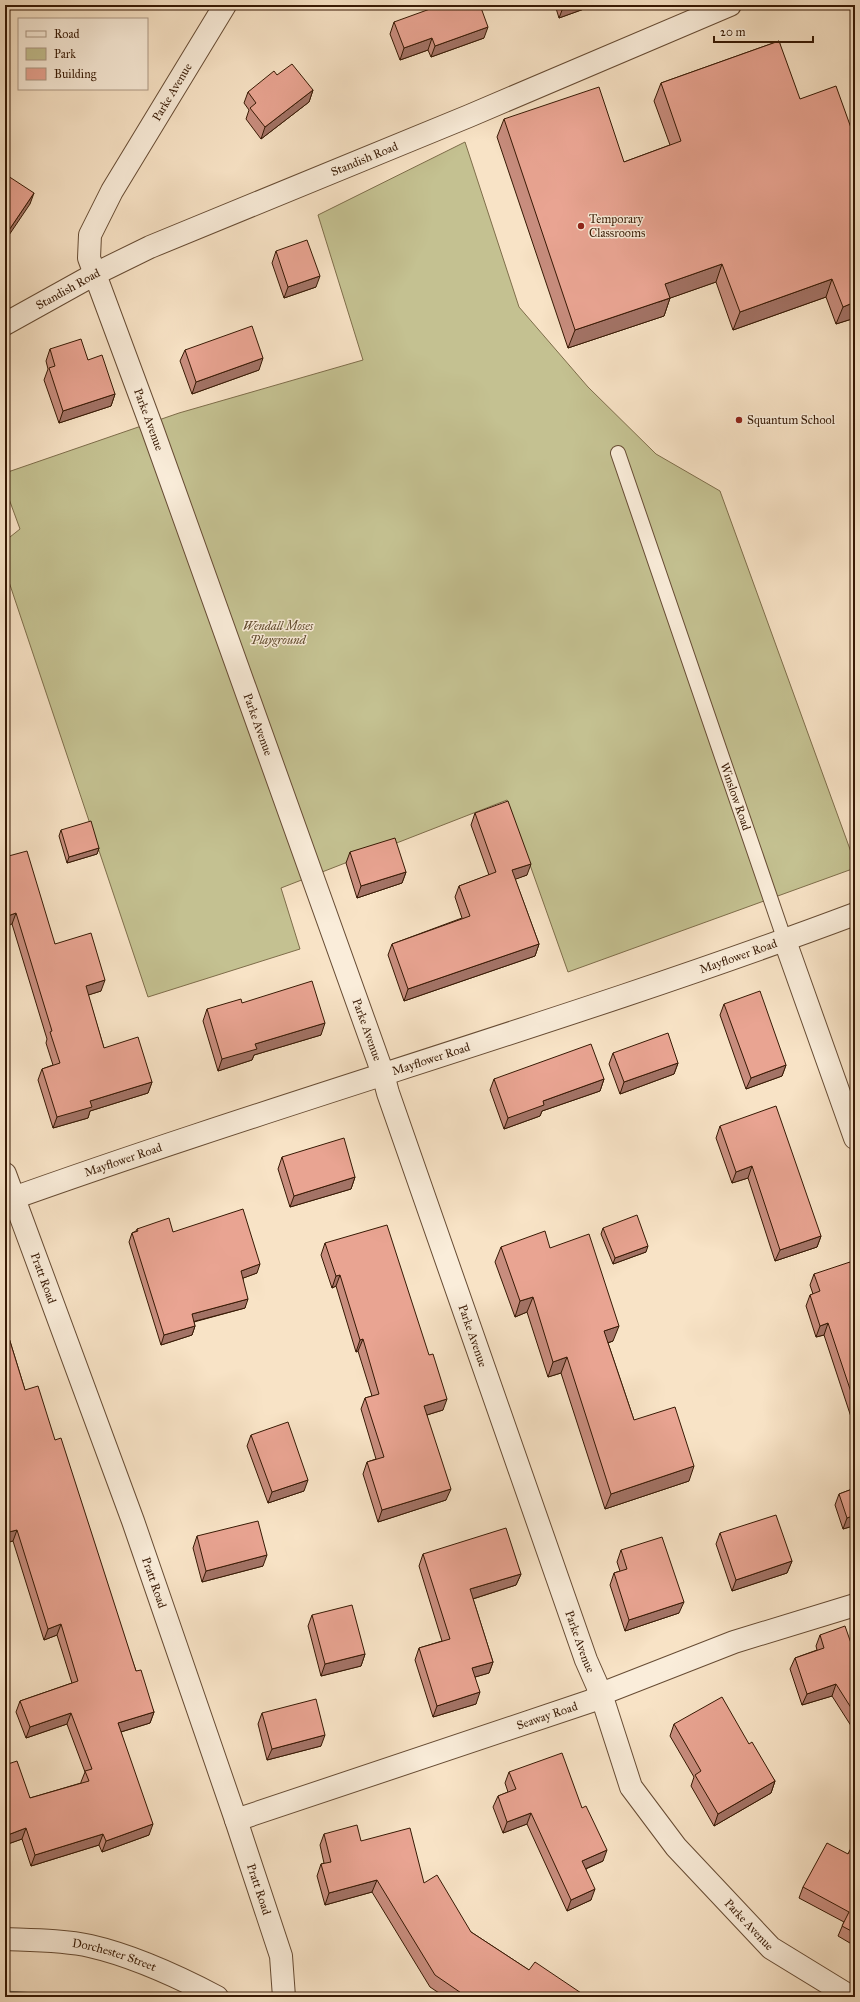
<svg xmlns="http://www.w3.org/2000/svg" width="860" height="2002" font-family="'IM FELL Great Primer',serif">
<style>
.green{fill:#c4c191;stroke:#7e6d4a}
.water{fill:#a2bbbf;stroke:#777a74}
.lines{fill:none;stroke-linecap:round;stroke-linejoin:round}
.service-casing{stroke:#674c34;stroke-width:16}
.minor-casing{stroke:#674c34;stroke-width:24}
.tertiary-casing{stroke:#674c34;stroke-width:24}
.service{stroke:#faedda;stroke-width:14}
.minor{stroke:#faedda;stroke-width:22}
.tertiary{stroke:#faedda;stroke-width:22}
.wall{fill:#c88d7e;stroke:#371904}
.shaded-wall{fill:#a37366;stroke:#371904}
.building{fill:#e9a492;stroke:#371904}
.poi-dot{fill:#8f2418;stroke:#faedda;stroke-width:1.5}
.labels{text-anchor:middle;dominant-baseline:central;stroke-width:3;stroke-linejoin:round;paint-order:stroke}
.street-label{font-size:12px;fill:#371904;stroke:#faedda}
.poi-label{font-size:12px;fill:#371904;stroke:#faedda;text-anchor:start}
.park-label{font-size:12px;font-style:italic;fill:#614b2e;stroke:#faedda}
</style>
<rect width="100%" height="100%" fill="#f8e3c6"/>
<filter id="stains"><feTurbulence type="fractalNoise" baseFrequency=".005" numOctaves="4"/><feColorMatrix values="0 0 0 0 .2 0 0 0 0 .09 0 0 0 0 .02 0 0 0 .5 -.17"/></filter>
<radialGradient id="worn" r=".72"><stop offset=".6" stop-color="#630" stop-opacity="0"/><stop offset="1" stop-color="#630" stop-opacity=".3"/></radialGradient>
<!-- green -->
<path class="green" d="M465,142L519,307L588,387L656,454L720,491L855,863V868L568,972L507,800L281,888L300,949L148,997L5,570V541L20,529L5,488V473L179,413L363,360L318,215Z"/>
<!-- water -->
<path class="water" d="M5,1991L68,1995L75,1997H5Z"/>
<g class="lines">
<!-- service casing -->
<g class="service-casing">
<g id="service">
<path id="s1" d="M618,453L785,941"/>
</g>
</g>
<!-- minor casing -->
<g class="minor-casing">
<g id="minor">
<path id="s2" d="M225,5L112,191L90,235L89,258L152,428L383,1074L388,1093L586,1660L601,1694L631,1787L676,1847L771,1948L851,1997"/>
<path id="s3" d="M5,324L95,274L150,247L469,116L730,5"/>
<path d="M785,941L855,1138"/>
<path id="s4" d="M5,1174L133,1521L236,1820L281,1956L284,1997"/>
<path id="s5" d="M5,1201C287,1100 575,1019 855,914"/>
<path id="s6" d="M236,1820L591,1701L601,1694L734,1642L855,1605"/>
</g>
</g>
<!-- tertiary casing -->
<g class="tertiary-casing">
<g id="tertiary">
<path id="s7" d="M5,1939C31,1940 65,1940 90,1946C134,1956 177,1976 217,1997"/>
</g>
</g>
<!-- service -->
<use href="#service" class="service"/>
<!-- minor -->
<use href="#minor" class="minor"/>
<!-- tertiary -->
<use href="#tertiary" class="tertiary"/>
</g>
<!-- wall -->
<path class="wall" d="M555,5H595L559,18Z
M394,22L484,38L431,57L428,50L400,60L390,34Z
M779,41L855,318L836,324L826,297L733,330L716,282L670,298L664,316L568,348L497,137L504,119L624,162L670,145L654,101L661,83Z
M277,75L313,90L309,102L261,139L246,119L249,110L244,103L248,92Z
M276,251L316,287L284,298L272,263Z
M50,349L88,360L115,394L111,406L59,423L44,380L48,369L46,361Z
M185,350L259,370L192,394L180,361Z
M475,813L527,875L515,879L539,944L535,956L404,1001L388,955L392,944L462,918L455,897L459,886L489,875L471,825Z
M61,830L99,848L97,854L67,863L59,836Z
M350,852L406,872L402,883L357,898L346,863Z
M5,857L55,944L101,991L88,995L104,1048L152,1082L148,1093L90,1111L88,1118L53,1128L38,1080L42,1069L53,1065L46,1043L47,1039L12,924Z
M855,967V979L853,973Z
M724,1004L786,1065L782,1076L746,1089L720,1015Z
M207,1009L321,1035L254,1055L252,1060L218,1071L203,1021Z
M613,1053L678,1063L674,1074L620,1094L609,1064Z
M494,1079H604L600,1091L542,1111L540,1116L504,1129L490,1090Z
M720,1126L821,1236L817,1247L775,1261L748,1178L732,1183L716,1138Z
M282,1157L355,1177L351,1189L290,1207L278,1169Z
M603,1228L646,1252L613,1264L601,1234Z
M137,1229L173,1232L257,1273L243,1278L245,1308L194,1322L195,1326L192,1335L161,1345L129,1242L132,1233L136,1231Z
M325,1243L443,1410L427,1415L446,1500L378,1522L363,1474L367,1462L376,1459L361,1409L365,1398L372,1396L358,1351L356,1352L336,1286L332,1288L321,1255Z
M501,1247L550,1248L613,1341L608,1343L634,1420L689,1481L605,1509L561,1373L548,1377L527,1312L515,1317L495,1262Z
M814,1274L855,1278V1425L854,1426L824,1335L816,1337L806,1306L810,1295L813,1294L810,1285Z
M5,1325L25,1390L55,1440L136,1671L154,1712L150,1723L121,1732L149,1835L102,1852L99,1845L31,1866L22,1839L5,1845V1765L30,1798L81,1783V1782L85,1772L67,1724L26,1738L16,1712L20,1701L72,1683L57,1635L44,1640L13,1541L5,1543Z
M251,1435L304,1491L268,1503L247,1446Z
M855,1488V1533L853,1526L843,1529L835,1505L839,1494Z
M720,1533L792,1561L787,1573L732,1591L716,1544Z
M197,1536L263,1566L202,1582L193,1548Z
M621,1550L679,1613L625,1631L610,1585L614,1573L620,1571L617,1562Z
M423,1554L521,1574L516,1585L473,1599L493,1662L489,1673L475,1677L476,1704L433,1717L415,1660L419,1648L442,1641L419,1566Z
M312,1615L365,1654L361,1666L321,1676L308,1626Z
M820,1635L852,1646L855,1645V1732L832,1696L802,1705L790,1669L795,1658L817,1650L816,1646Z
M262,1713L321,1746L267,1760L258,1724Z
M674,1724L749,1744L775,1781L771,1793L714,1826L691,1786L694,1777L670,1736Z
M509,1772L582,1808L603,1861L586,1869L591,1900L567,1911L527,1824L503,1833L493,1807L498,1796L508,1792L505,1783Z
M324,1834L361,1841L424,1883L471,1932L529,1970L587,1997H445L430,1987L372,1892L325,1905L317,1876L321,1864L324,1863L320,1845Z
M855,1842V1946L838,1936L844,1922L799,1898L803,1887L848,1854Z"/>
<!-- shaded-wall -->
<path class="shaded-wall" d="M564,5H595L559,18Z
M488,27L484,38L431,57L435,46Z
M432,38L428,50L400,60L404,48Z
M313,90L309,102L261,139L265,127Z
M34,193L30,204L5,241V236Z
M722,264L716,282L659,302L665,284Z
M320,276L316,287L284,298L288,287Z
M832,279L826,297L733,330L740,312Z
M670,298L664,316L568,348L575,330Z
M855,302V318L836,324L843,307Z
M263,358L259,370L192,394L196,382Z
M115,394L111,406L59,423L63,411Z
M99,848L97,854L67,863L69,857Z
M531,864L527,875L508,882L512,870Z
M406,872L402,883L357,898L361,886Z
M16,913L12,924L5,927V917Z
M539,944L535,956L404,1001L408,989Z
M105,980L101,991L82,997L86,986Z
M325,1023L321,1035L254,1055L252,1060L218,1071L222,1059L255,1044Z
M678,1063L674,1074L620,1094L624,1082Z
M786,1065L782,1076L746,1089L751,1078Z
M604,1079L600,1091L542,1111L540,1116L504,1129L508,1118L543,1101Z
M152,1082L148,1093L90,1111L88,1118L53,1128L57,1117L90,1101Z
M752,1166L748,1178L732,1183L736,1172Z
M355,1177L351,1189L290,1207L294,1196Z
M821,1236L817,1247L775,1261L780,1250Z
M648,1246L646,1252L613,1264L615,1258Z
M260,1264L257,1273L238,1280L241,1271Z
M340,1275L336,1286L332,1288L336,1276Z
M533,1297L527,1312L515,1317L520,1301Z
M248,1299L245,1308L188,1323L192,1314Z
M828,1323L824,1335L816,1337L820,1326Z
M195,1326L192,1335L161,1345L164,1335Z
M619,1326L613,1341L598,1346L604,1331Z
M363,1339L358,1351L356,1352L360,1340Z
M567,1357L561,1373L548,1377L553,1362Z
M447,1399L443,1410L420,1417L424,1406Z
M694,1466L689,1481L605,1509L611,1494Z
M308,1480L304,1491L268,1503L272,1492Z
M451,1489L446,1500L378,1522L382,1510Z
M855,1515V1520L853,1526L843,1529L847,1518Z
M17,1530L13,1541L5,1543V1533Z
M267,1555L263,1566L202,1582L206,1571Z
M792,1561L787,1573L732,1591L736,1580Z
M521,1574L516,1585L466,1601L470,1589Z
M684,1602L679,1613L625,1631L629,1620Z
M61,1624L57,1635L44,1640L48,1629Z
M365,1654L361,1666L321,1676L325,1664Z
M493,1662L489,1673L468,1679L472,1668Z
M836,1684L832,1696L802,1705L807,1694Z
M480,1692L476,1704L433,1717L437,1706Z
M154,1712L150,1723L114,1734L118,1723Z
M71,1713L67,1724L26,1738L30,1727Z
M325,1735L321,1746L267,1760L272,1749Z
M775,1781L771,1793L714,1826L718,1814Z
M531,1813L527,1824L503,1833L507,1822Z
M153,1824L149,1835L102,1852L106,1841Z
M26,1828L22,1839L5,1845V1836Z
M103,1834L99,1845L31,1866L35,1855Z
M607,1850L603,1861L578,1872L582,1861Z
M377,1880L372,1892L325,1905L329,1893Z
M595,1889L591,1900L567,1911L571,1900Z"/>
<!-- building -->
<path class="building" d="M441,5H480L488,27L435,46L432,38L404,48L394,22Z
M779,41L800,99L836,86L855,139V302L843,307L832,279L740,312L722,264L665,284L670,298L575,330L504,119L599,87L624,162L681,141L661,83Z
M292,64L313,90L265,127L250,108L256,103L248,92L274,71L277,75Z
M5,174L34,193L5,236Z
M307,240L320,276L288,287L276,251Z
M252,326L263,358L196,382L185,350Z
M81,339L88,360L102,355L115,394L63,411L49,368L55,366L50,349Z
M508,801L531,864L512,870L539,944L408,989L392,944L470,916L459,886L496,872L475,813Z
M91,821L99,848L69,857L61,830Z
M395,838L406,872L361,886L350,852Z
M27,851L55,944L91,933L105,980L86,986L104,1048L138,1037L152,1082L90,1101L92,1107L57,1117L42,1069L60,1063L50,1032L52,1031L16,913L5,917V857Z
M312,981L325,1023L255,1044L257,1049L222,1059L207,1009L241,999L242,1003Z
M760,991L786,1065L751,1078L724,1004Z
M668,1033L678,1063L624,1082L613,1053Z
M591,1044L604,1079L543,1101L544,1105L508,1118L494,1079Z
M776,1106L821,1236L780,1250L752,1166L736,1172L720,1126Z
M344,1138L355,1177L294,1196L282,1157Z
M243,1209L260,1264L241,1271L248,1299L192,1314L195,1326L164,1335L132,1233L138,1231L137,1229L169,1218L173,1232Z
M637,1215L648,1246L615,1258L603,1228Z
M387,1225L429,1355L433,1354L447,1399L424,1406L451,1489L382,1510L367,1462L384,1457L365,1398L379,1394L363,1339L360,1340L340,1275L336,1276L325,1243Z
M545,1231L550,1248L589,1234L619,1326L604,1331L634,1420L675,1407L694,1466L611,1494L567,1357L553,1362L533,1297L520,1301L501,1247Z
M850,1262L855,1278V1404L828,1323L820,1326L810,1295L820,1291L814,1274Z
M5,1325L25,1390L38,1386L55,1440L61,1438L136,1671L141,1670L154,1712L118,1723L153,1824L106,1841L103,1834L35,1855L26,1828L5,1836V1765L17,1761L30,1798L89,1781L85,1771L92,1769L71,1713L30,1727L20,1701L78,1681L61,1624L48,1629L17,1530L5,1533Z
M288,1422L308,1480L272,1492L251,1435Z
M855,1488V1515L847,1518L839,1494Z
M776,1515L792,1561L736,1580L720,1533Z
M258,1521L267,1555L206,1571L197,1536Z
M506,1528L521,1574L470,1589L493,1662L472,1668L480,1692L437,1706L419,1648L450,1639L423,1554Z
M662,1537L684,1602L629,1620L614,1573L627,1569L621,1550Z
M352,1605L365,1654L325,1664L312,1615Z
M845,1626L852,1646L855,1645V1714L836,1684L807,1694L795,1658L824,1648L820,1635Z
M722,1697L749,1744L752,1742L775,1781L718,1814L695,1775L701,1771L674,1724Z
M316,1699L325,1735L272,1749L262,1713Z
M562,1753L582,1808L586,1806L607,1850L582,1861L595,1889L571,1900L531,1813L507,1822L498,1796L516,1789L509,1772Z
M357,1825L361,1841L410,1828L424,1883L437,1875L471,1932L529,1970L535,1962L587,1997H467L435,1975L377,1880L329,1893L321,1864L331,1862L324,1834Z
M854,1842H855V1933L842,1926L849,1912L803,1887L827,1843L848,1854Z"/>
<!-- markers -->
<g class="poi-dot">
<circle cx="581" cy="226" r="4"/>
<circle cx="739" cy="420" r="4"/>
</g>
<g class="labels">
<!-- street labels -->
<g class="street-label">
<text transform="translate(172 92) rotate(-59)">Parke Avenue</text>
<text stroke="none"><textPath href="#s3" startOffset="396">Standish Road</textPath></text>
<text stroke="none"><textPath href="#s3" startOffset="72">Standish Road</textPath></text>
<text stroke="none"><textPath href="#s2" startOffset="462">Parke Avenue</textPath></text>
<text stroke="none"><textPath href="#s2" startOffset="786">Parke Avenue</textPath></text>
<text stroke="none"><textPath href="#s1" startOffset="363">Winslow Road</textPath></text>
<text stroke="none"><textPath href="#s5" startOffset="773">Mayflower Road</textPath></text>
<text stroke="none"><textPath href="#s2" startOffset="1110">Parke Avenue</textPath></text>
<text stroke="none"><textPath href="#s5" startOffset="449">Mayflower Road</textPath></text>
<text stroke="none"><textPath href="#s5" startOffset="125">Mayflower Road</textPath></text>
<text stroke="none"><textPath href="#s4" startOffset="111">Pratt Road</textPath></text>
<text stroke="none"><textPath href="#s2" startOffset="1434">Parke Avenue</textPath></text>
<text stroke="none"><textPath href="#s4" startOffset="435">Pratt Road</textPath></text>
<text stroke="none"><textPath href="#s2" startOffset="1758">Parke Avenue</textPath></text>
<text stroke="none"><textPath href="#s6" startOffset="328">Seaway Road</textPath></text>
<text stroke="none"><textPath href="#s4" startOffset="759">Pratt Road</textPath></text>
<text stroke="none"><textPath href="#s2" startOffset="2094">Parke Avenue</textPath></text>
<text stroke="none"><textPath href="#s7" startOffset="111">Dorchester Street</textPath></text>
</g>
<!-- poi labels -->
<g class="poi-label">
<text x="589" y="219">Temporary<tspan x="589" dy="14">Classrooms</tspan></text>
<text x="747" y="420">Squantum School</text>
</g>
<!-- park labels -->
<g class="park-label">
<text x="278" y="626">Wendall Moses<tspan x="278" dy="14">Playground</tspan></text>
</g>
</g>
<!-- margin -->
<rect width="860" height="2002" fill="none" stroke="#f8e3c6" stroke-width="20"/>
<rect x="6" y="6" width="848" height="1990" fill="none" stroke="#371904" stroke-width="2"/>
<rect x="10" y="10" width="840" height="1982" fill="none" stroke="#371904"/>
<!-- legend -->
<rect x="18" y="18" width="130" height="72" fill="#faedda" stroke="#ac9884"/>
<rect x="26" y="31" width="20" height="6" fill="#faedda" stroke="#ac9884"/>
<text x="54" y="38" font-size="12" fill="#371904">Road</text>
<rect x="26" y="48" width="20" height="12" fill="#c4c191" stroke="#ac9884"/>
<text x="54" y="58" font-size="12" fill="#371904">Park</text>
<rect x="26" y="68" width="20" height="12" fill="#e9a492" stroke="#ac9884"/>
<text x="54" y="78" font-size="12" fill="#371904">Building</text>
<!-- scale -->
<path d="M714 36v6h99v-6" fill="none" stroke="#371904" stroke-width="2"/>
<text x="720" y="36" font-size="12" fill="#371904" stroke="#faedda" stroke-width="3" paint-order="stroke">20 m</text>
<rect width="100%" height="100%" filter="url(#stains)"/>
<rect width="100%" height="100%" fill="url(#worn)"/>
</svg>
